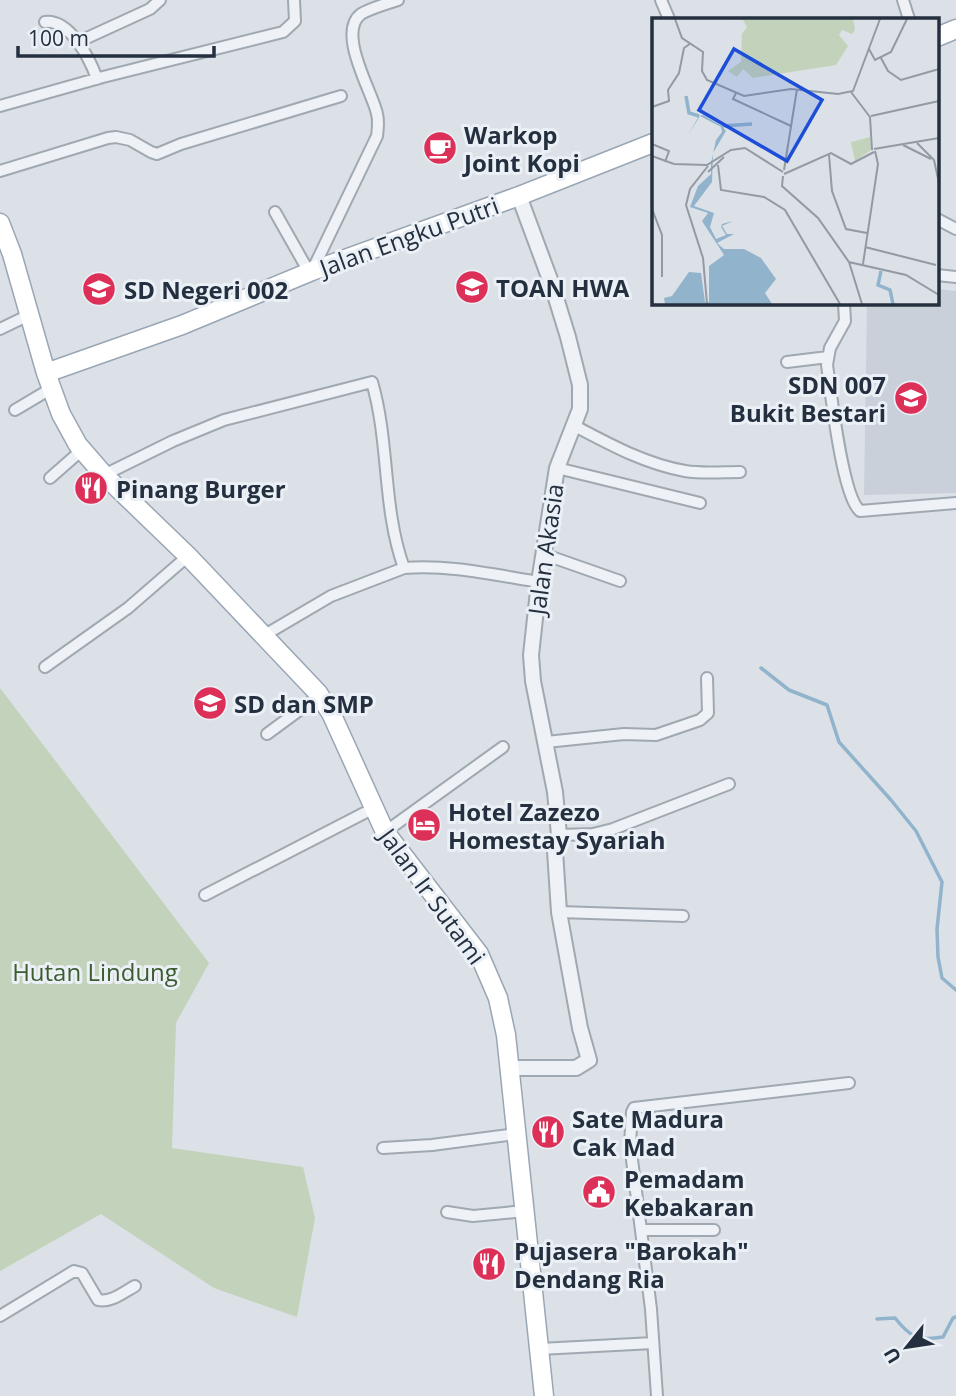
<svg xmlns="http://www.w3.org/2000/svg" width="956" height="1396" font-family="'Open Sans',sans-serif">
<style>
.built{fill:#c9d0da}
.green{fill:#c3d2bb}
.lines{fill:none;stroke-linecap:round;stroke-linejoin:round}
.stream{stroke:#91b3cc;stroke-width:3.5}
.minor-casing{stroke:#a0a8b1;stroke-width:14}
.tertiary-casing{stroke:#a0a8b1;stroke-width:18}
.primary-casing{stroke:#99a6b4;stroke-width:21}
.minor{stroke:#eef1f5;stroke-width:10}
.tertiary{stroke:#eef1f5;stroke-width:14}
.primary{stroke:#fff;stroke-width:18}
.labels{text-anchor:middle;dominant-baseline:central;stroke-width:6;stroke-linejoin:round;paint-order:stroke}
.poi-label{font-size:24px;font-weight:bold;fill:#24303f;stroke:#eaf0f5;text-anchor:start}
.street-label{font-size:24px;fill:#24303f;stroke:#eaf0f5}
.park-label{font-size:24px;fill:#3c5c2f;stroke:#eaf0f5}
.inset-river{fill:none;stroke:#91b3cc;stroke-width:3.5}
.inset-road{fill:none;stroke:#929aa4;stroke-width:2}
.view{fill:#1d4ed8;fill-opacity:0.15;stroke:#1d4ed8;stroke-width:3.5}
.inset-edge{fill:none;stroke:#24303f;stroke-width:3.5}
</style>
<rect width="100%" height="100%" fill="#dbe1e7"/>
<!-- built -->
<path class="built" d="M937,289L956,291V493L864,495L867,303H937Z"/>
<!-- green -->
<path class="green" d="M0,688L209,963L176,1023L172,1148L303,1167L315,1218L297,1317L214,1288L101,1214L0,1271Z"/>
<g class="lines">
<!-- stream -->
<path class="stream" d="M761,668L789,690L827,705L839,742L891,800L916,831L942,882L937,929L938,957L942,978L956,990
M877,1319L895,1318C911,1338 918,1341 943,1337L953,1318L956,1317"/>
<!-- minor casing -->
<g class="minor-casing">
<path id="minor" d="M661,0L669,19
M903,0L909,19
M45,22C70,19 90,59 97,79
M78,42L150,9L160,0
M0,106L103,77L283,32L295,21L294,0
M0,171L108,138L116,137L130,140L151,152L157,154L181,144L341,96
M275,212L309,272
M937,219L956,229
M312,271L377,136C378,128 379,121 377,114C373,93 336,33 361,14C371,8 386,4 398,0
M937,275L956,277
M844,303L845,321L830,348L827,365C831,392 842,496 860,511L956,503
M0,329L29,315
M787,362L828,357
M15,410L52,388
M573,425C609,444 645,464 685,471C703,474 722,472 740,472
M557,468L700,503
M104,475L173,441L224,420L372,382C390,444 382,507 404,568C448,564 495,575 539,582
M50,478L83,449
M543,554L620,581
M263,636L331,596L404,568
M45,667L128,608L188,556
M267,734L320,695
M546,742L624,734L656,735L700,720L708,713L707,678
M385,832L503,747
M559,835L593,834L613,829L729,784
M205,895L372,809
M559,912L683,916
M383,1148L432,1145L516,1134
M447,1212L473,1216L525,1211
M641,1230H714
M0,1316L74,1271L82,1273L98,1300C111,1303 124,1292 135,1286
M540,1349L653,1343
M657,1396L651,1309L630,1144L632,1112L634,1108L849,1083"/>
</g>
<!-- tertiary casing -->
<g class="tertiary-casing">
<path id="tertiary" d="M509,1068H576L589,1060L580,1028L559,912L555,851L559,835L555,792L533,681L531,655L539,582L557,468L580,409V385L568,337L552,285L519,196"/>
</g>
<!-- primary casing -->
<g class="primary-casing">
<path id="primary" d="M937,37L956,29
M0,223L12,254L46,373L61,414L78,445L104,475L188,556L318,693L331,713L385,832L479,954L498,998L506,1035L544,1396
M46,373L182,325L312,271L519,196L653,143"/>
</g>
<!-- minor -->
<use href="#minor" class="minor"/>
<!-- tertiary -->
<use href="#tertiary" class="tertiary"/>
<!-- primary -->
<use href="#primary" class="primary"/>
</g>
<!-- icons -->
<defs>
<g id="cafe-disc" transform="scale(1.75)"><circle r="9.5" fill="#dc3059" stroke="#eaf0f5"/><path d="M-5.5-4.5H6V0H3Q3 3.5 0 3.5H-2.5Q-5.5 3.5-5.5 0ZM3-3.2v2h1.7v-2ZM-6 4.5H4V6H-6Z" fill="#fff"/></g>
<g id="school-disc" transform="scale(1.75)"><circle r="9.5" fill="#dc3059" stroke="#eaf0f5"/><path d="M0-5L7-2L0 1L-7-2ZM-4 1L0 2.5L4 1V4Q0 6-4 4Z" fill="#fff"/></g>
<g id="restaurant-disc" transform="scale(1.75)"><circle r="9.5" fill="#dc3059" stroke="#eaf0f5"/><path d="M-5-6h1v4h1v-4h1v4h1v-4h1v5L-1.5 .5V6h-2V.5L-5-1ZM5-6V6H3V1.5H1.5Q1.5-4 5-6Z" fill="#fff"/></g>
<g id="hotel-disc" transform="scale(1.75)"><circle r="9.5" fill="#dc3059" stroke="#eaf0f5"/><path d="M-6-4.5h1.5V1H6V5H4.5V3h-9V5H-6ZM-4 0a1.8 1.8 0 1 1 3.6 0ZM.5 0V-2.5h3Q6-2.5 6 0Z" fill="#fff"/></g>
<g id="civic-disc" transform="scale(1.75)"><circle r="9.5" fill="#dc3059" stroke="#eaf0f5"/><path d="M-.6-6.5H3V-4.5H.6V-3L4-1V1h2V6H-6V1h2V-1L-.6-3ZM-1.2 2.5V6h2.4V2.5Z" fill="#fff"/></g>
</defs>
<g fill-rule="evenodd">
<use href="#cafe-disc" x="440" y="148"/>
<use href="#school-disc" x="472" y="287"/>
<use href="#school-disc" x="99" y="289"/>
<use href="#school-disc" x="911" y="398"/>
<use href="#restaurant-disc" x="91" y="488"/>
<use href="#school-disc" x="210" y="703"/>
<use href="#hotel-disc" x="424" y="825"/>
<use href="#restaurant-disc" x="548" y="1132"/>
<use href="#civic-disc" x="599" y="1192"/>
<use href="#restaurant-disc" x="489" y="1264"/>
</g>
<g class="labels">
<!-- poi labels -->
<g class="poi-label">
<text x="464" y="134">Warkop<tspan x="464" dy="28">Joint Kopi</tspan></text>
<text x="496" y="287">TOAN HWA</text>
<text x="124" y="289">SD Negeri 002</text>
<text x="886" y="384" text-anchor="end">SDN 007<tspan x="886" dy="28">Bukit Bestari</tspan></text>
<text x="116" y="488">Pinang Burger</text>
<text x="234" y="703">SD dan SMP</text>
<text x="448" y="811">Hotel Zazezo<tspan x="448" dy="28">Homestay Syariah</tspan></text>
<text x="572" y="1118">Sate Madura<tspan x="572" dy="28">Cak Mad</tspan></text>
<text x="624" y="1178">Pemadam<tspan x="624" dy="28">Kebakaran</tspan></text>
<text x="514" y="1250">Pujasera "Barokah"<tspan x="514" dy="28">Dendang Ria</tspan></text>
</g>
<!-- street labels -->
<g class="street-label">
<text transform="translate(409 236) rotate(-20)">Jalan Engku Putri</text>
<text transform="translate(545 549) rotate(-82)">Jalan Akasia</text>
<text transform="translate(433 896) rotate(54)">Jalan Ir Sutami</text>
</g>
<!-- park labels -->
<g class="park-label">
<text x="95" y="971">Hutan Lindung</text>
</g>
</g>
<!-- overview -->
<g transform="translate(652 18)">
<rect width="287" height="287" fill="#dbe1e7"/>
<path d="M77,1H201L203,12L200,16L190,12L187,17L196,28L184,47L101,60L91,51L85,59L76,53L89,44L90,16L95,9L91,2ZM218,119L219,132L203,143L199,124Z" fill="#c3d2bb"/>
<path d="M51,97L70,108L74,113L61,135L60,164L42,188L62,195L58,209L64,221L74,217L69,209L70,206L81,203L70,208L75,216H82L65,225L72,231H92L109,240L124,261L113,275L120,286H13L12,280L20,278L37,254L49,255L53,284H57V248L72,237L50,203L56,195L38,189L46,168L59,156V145L64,122L70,114L69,109L48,98L36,117L47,98Z" fill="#91b3cc"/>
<path class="inset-river" d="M34,78L37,95L47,98M70,108L100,106M229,253L226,267L238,272L241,286"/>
<path class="inset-road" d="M23,1L30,20L51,34L50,53L55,62L92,78L139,71L186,76L201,73L228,1M217,31L223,42L239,34L255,1M229,40L236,53L249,62L287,51M199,74L218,99L220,132M84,75L81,81L139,108M0,89L17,83L16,72L27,55L32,30L39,25M219,98L287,83M265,125L282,142L287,165M0,126L17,133L13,144M251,127L279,141M222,131L287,120M177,137L180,173L194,211L215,215M0,138L22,146L55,147L79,132L93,130L131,154M66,147L69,172L112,179L133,192L188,286M132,152L145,71M56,154L72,139M132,156L179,135L199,146L222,134M131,158L130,168L166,200L197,244L254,257L287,277M0,191L10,217V259M213,229L284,247M197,244L210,286M211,246L226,146L223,133M55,286L51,240L34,187L38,171L56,148"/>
<path class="view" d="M82,31L170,82L135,143L47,92Z"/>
<rect width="287" height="287" class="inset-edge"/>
</g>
<!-- north arrow -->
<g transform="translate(907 1347) rotate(240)" stroke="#eaf0f5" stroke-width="5" paint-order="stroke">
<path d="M0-5L12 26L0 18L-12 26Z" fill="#24303f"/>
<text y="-10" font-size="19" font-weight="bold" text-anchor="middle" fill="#24303f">U</text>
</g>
<!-- scale -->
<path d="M18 46v10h196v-10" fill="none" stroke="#24303f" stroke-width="3.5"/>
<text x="28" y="46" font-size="21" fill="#24303f" stroke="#eaf0f5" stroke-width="5" paint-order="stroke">100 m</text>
</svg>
